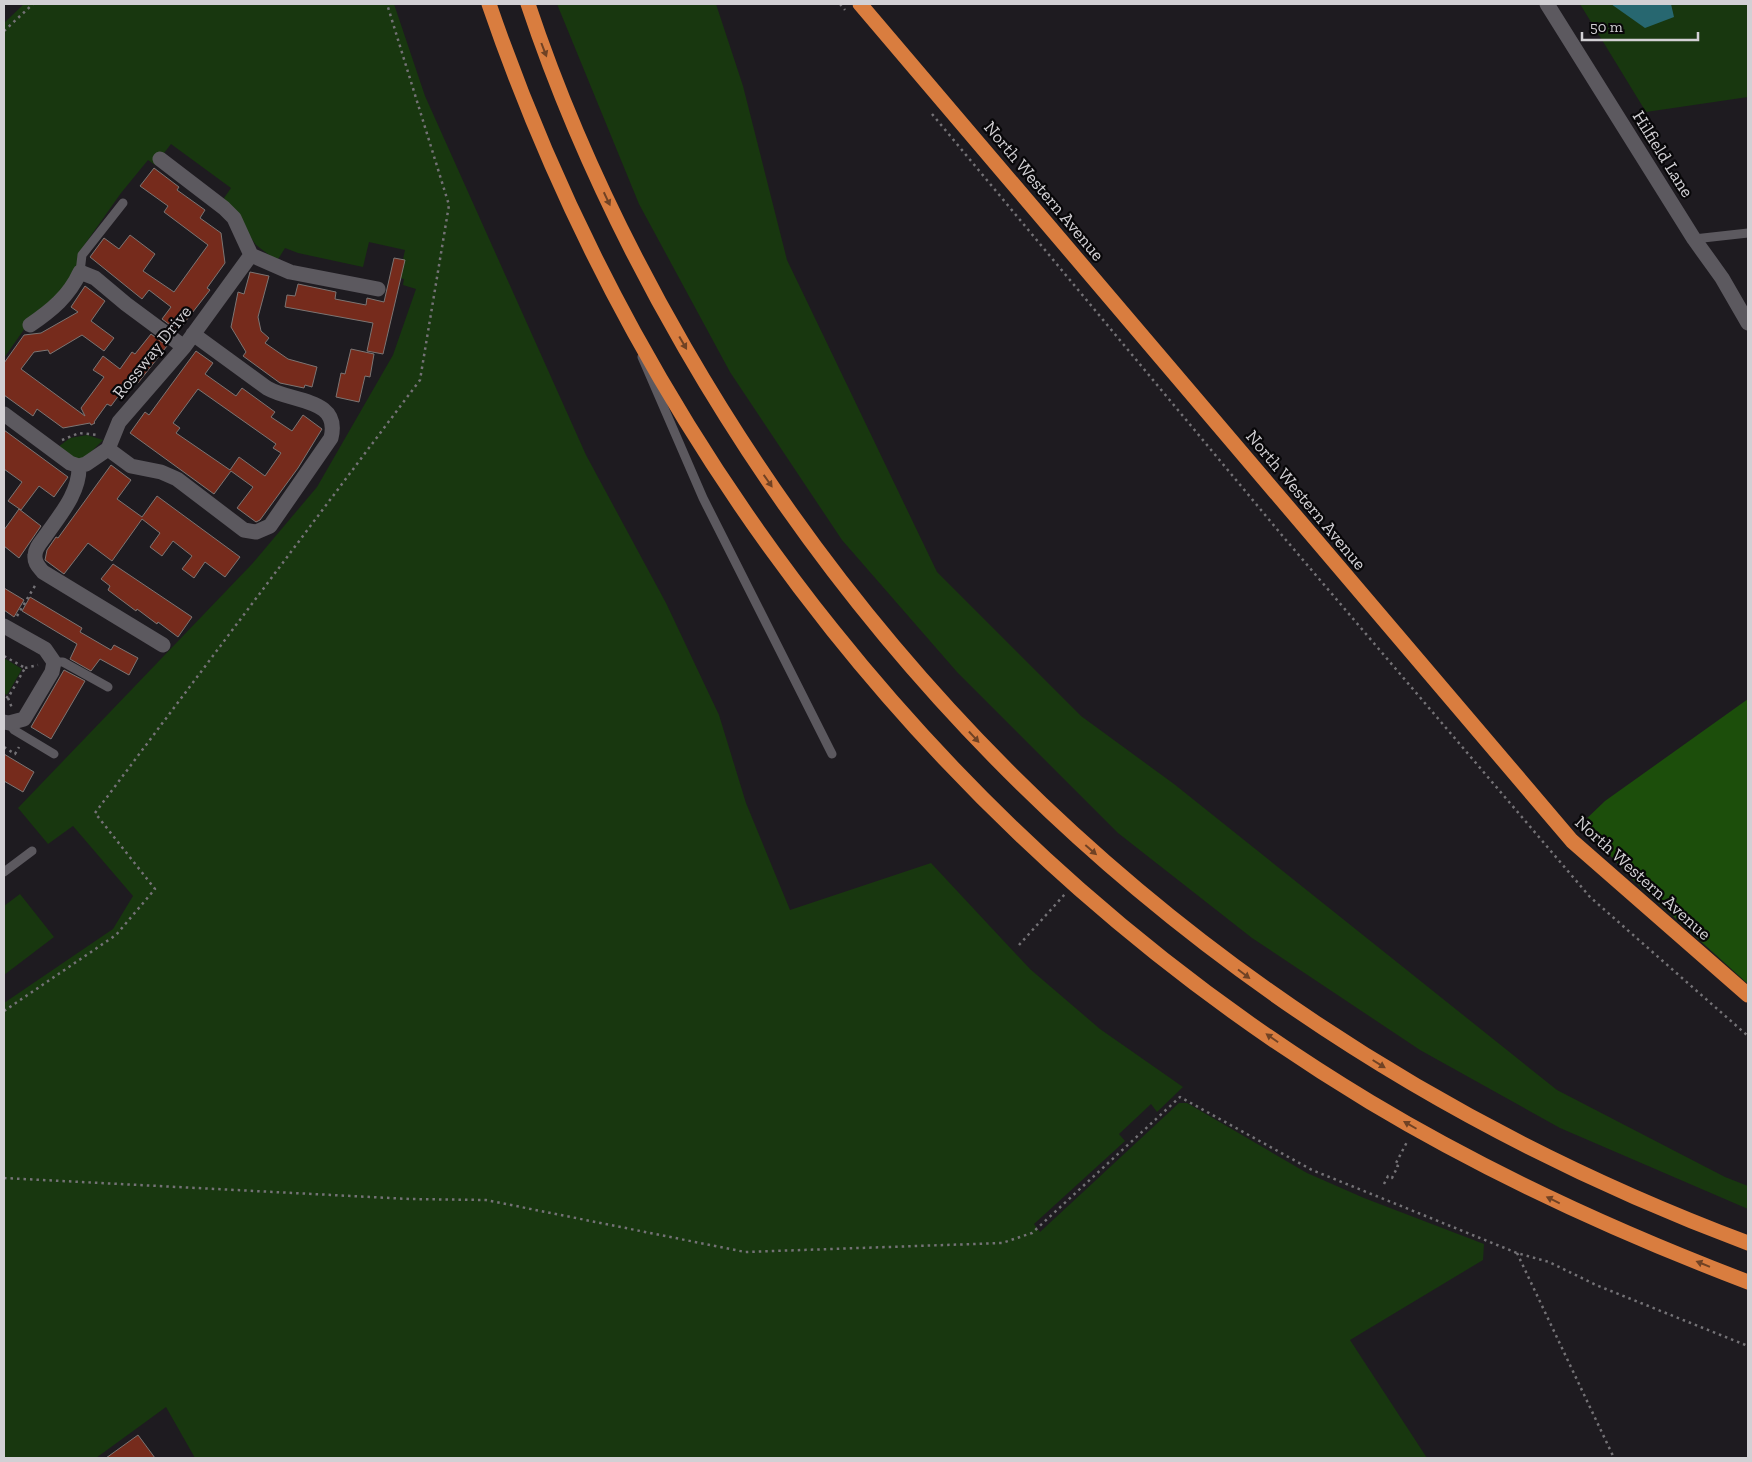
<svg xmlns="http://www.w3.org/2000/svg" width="1752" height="1462" font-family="'Zilla Slab',serif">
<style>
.green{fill:#18370f}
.forest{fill:#1c4e0b}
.water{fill:#276770}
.building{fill:#762b1c;stroke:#7c7573;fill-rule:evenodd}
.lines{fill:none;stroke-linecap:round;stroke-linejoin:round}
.path{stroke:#747276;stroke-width:2.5;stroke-dasharray:2.5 4;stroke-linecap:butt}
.lane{stroke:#5c595f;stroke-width:9}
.street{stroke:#5c595f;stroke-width:15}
.highway{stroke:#d97d3f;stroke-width:15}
.oneway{fill:#704224}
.labels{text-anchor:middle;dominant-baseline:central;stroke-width:4.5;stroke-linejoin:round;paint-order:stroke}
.street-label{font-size:18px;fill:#d2d0d4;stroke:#080709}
</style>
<rect width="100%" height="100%" fill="#1e1b20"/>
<!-- green -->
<path class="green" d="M24,4H394L425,96L586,455L666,603L719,715L746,803L790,910L931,863L1030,969L1100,1029L1183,1087L1157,1112L1151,1104L1119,1134L1125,1141L1034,1224L1040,1232L1179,1103H1187L1307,1173L1364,1198L1484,1244L1483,1260L1350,1340L1427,1458H195L166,1407L96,1458H4V1003L113,929L133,896L73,826L48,844L18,808L252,564L317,487L393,355L416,289L403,285L404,279L399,278L405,250L369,242L363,267L298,253L285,248L277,261L256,245L226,202L224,198L231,188L171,144L155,165L148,160L121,193L78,254L77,268L72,280L32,318L4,358V23Z
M557,4H716L743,86L787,260L937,572L1081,716L1174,784L1557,1090L1725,1177L1748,1186V1209L1560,1128L1420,1050L1252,938L1118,833L957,672L842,540L730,372L639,204Z
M1580,4H1748V97L1646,112Z
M87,435L103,440L84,459H75L58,447L70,438Z
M4,658L22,669L7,695L4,693Z
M20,894L54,937L4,975V906Z"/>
<!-- forest -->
<path class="forest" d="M1748,699V984L1633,880L1581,824L1605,801Z"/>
<!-- water -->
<path class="water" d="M1611,4H1671L1674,17L1645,28Z"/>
<!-- building -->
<path class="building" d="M154,168L179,187L177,190L205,210L200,218L221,233L225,263L207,288L210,290L178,331L162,319L171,307L149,290L142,299L90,257L104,238L119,249L130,235L155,254L143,271L174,292L208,245L164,212L168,206L140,186Z
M394,258L405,260L383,354L367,351L373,323L285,307L287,295L295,296L298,284L336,292L335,299L366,305L367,298L384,302Z
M250,272L269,276L258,317L261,331L269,338L265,343L288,359L317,367L312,387L305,385L304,388L280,383L243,356L246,352L231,327L238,292L244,294Z
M85,286L105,301L91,321L114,338L104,351L82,335L50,354L48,350L34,352L21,369L85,416L81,408L104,377L93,370L103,356L120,369L132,352L135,354L151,334L167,346L138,383L131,379L111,406L107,404L94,422L95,423L91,425L90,423L63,428L37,409L33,416L4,395V363L24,335L41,333L78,312L71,307Z
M351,349L374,354L370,377L365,376L359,402L336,397L341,373L345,374Z
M196,351L213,363L205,374L236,396L242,388L275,412L271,417L292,431L303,415L322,429L298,468L260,520L256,522L237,508L253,487L231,471L214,494L130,433L145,412L149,415ZM198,389L276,444L273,448L281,453L265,476L239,457L230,470L176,433L180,428L173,423Z
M4,430L68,477L54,497L39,486L21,510L8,501L22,482L4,469Z
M111,465L131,480L117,499L142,517L157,496L240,557L225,577L205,562L194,578L182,569L192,556L173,541L162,556L150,547L160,533L142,519L112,561L88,543L64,574L45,560L47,550L56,537L58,538Z
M19,509L41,526L19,558L4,546V530Z
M113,564L192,617L178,637L158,622L157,624L137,609L136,611L108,590L110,586L101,579Z
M4,588L24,600L14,617L4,610Z
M30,597L82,628L80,632L111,650L114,645L138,658L129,675L100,659L91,671L70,659L77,644L22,611Z
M64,670L85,681L51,739L31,727Z
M4,754L34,772L23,792L4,781Z
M138,1435L155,1458H106Z"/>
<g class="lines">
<!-- path -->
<path class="path" d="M840,4L845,10
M4,31L33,4
M932,114L1286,540L1590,897L1748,1036
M62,440L79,433L97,435
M17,616L36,584
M4,656L25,668L8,698L4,695
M25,668L38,665
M8,698L12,708
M4,747L15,754L19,747
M1019,945L1065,894
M4,1011L116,935L155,889L95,813L420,380L449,205L387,4
M4,1178L409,1199L486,1200L745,1252L1002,1243L1032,1233L1180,1097L1312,1170L1517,1253L1549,1262L1596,1285L1748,1346
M1384,1184L1388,1176L1392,1178L1398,1166L1395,1165L1408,1140
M1517,1253L1614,1458"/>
<!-- lane -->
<path class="lane" d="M1694,239L1748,233
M80,272L82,255L123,203
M642,357L703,498L832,754
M54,662H63L108,687
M9,723L14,730L54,754
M4,872L32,851"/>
<!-- street -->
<path class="street" d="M1547,4L1694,239L1722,278L1748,323
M251,255L290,272L378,289
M30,325C52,310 69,296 80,272L95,278L126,304L184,347
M4,414L70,463L79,466L86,464L108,449L119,422L184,347L251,255L234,218L224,208L160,159
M108,449L131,466L161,472L177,479L244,530L256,532L270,526L331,438C341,398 293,403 267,388L193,334
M79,466C80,492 60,515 46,535C42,541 35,548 35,555C34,563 39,567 43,572L163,645
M4,626L45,649L54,662L52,672L24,719L9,723L4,722"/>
<!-- highway -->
<path class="highway" d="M489,4C645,459 956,853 1370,1102C1490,1174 1617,1232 1748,1282
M528,4C568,124 622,239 685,348C928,769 1295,1073 1748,1243
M860,4L1572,841L1748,995"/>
</g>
<!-- one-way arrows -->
<defs><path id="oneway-solid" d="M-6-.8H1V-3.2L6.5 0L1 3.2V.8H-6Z" transform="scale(1.25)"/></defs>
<g class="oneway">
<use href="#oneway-solid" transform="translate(544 50) rotate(69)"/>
<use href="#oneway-solid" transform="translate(607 199) rotate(65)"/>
<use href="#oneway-solid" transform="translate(683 343) rotate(60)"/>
<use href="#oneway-solid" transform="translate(768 481) rotate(55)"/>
<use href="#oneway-solid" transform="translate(974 737) rotate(47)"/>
<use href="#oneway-solid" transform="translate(1091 850) rotate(41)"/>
<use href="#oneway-solid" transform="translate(1244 974) rotate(37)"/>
<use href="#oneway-solid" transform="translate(1272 1038) rotate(-145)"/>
<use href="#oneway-solid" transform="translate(1379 1064) rotate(32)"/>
<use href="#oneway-solid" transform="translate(1410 1125) rotate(-150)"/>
<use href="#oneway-solid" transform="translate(1553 1200) rotate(-154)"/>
<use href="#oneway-solid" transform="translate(1703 1264) rotate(-158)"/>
</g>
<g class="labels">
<!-- street labels -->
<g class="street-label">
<text transform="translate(1663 154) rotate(58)">Hilfield Lane</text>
<text transform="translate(1044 191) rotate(50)">North Western Avenue</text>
<text transform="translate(152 352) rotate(-51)">Rossway Drive</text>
<text transform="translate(1306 500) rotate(50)">North Western Avenue</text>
<text transform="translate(1643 878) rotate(42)">North Western Avenue</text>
</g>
</g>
<!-- border -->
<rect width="1752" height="1462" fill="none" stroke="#d2d0d4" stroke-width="10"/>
<!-- scale -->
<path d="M1582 32v8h116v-8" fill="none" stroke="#d2d0d4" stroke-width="2.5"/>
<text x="1590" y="32" font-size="15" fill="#d2d0d4" stroke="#080709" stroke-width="4" paint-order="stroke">50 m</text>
</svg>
